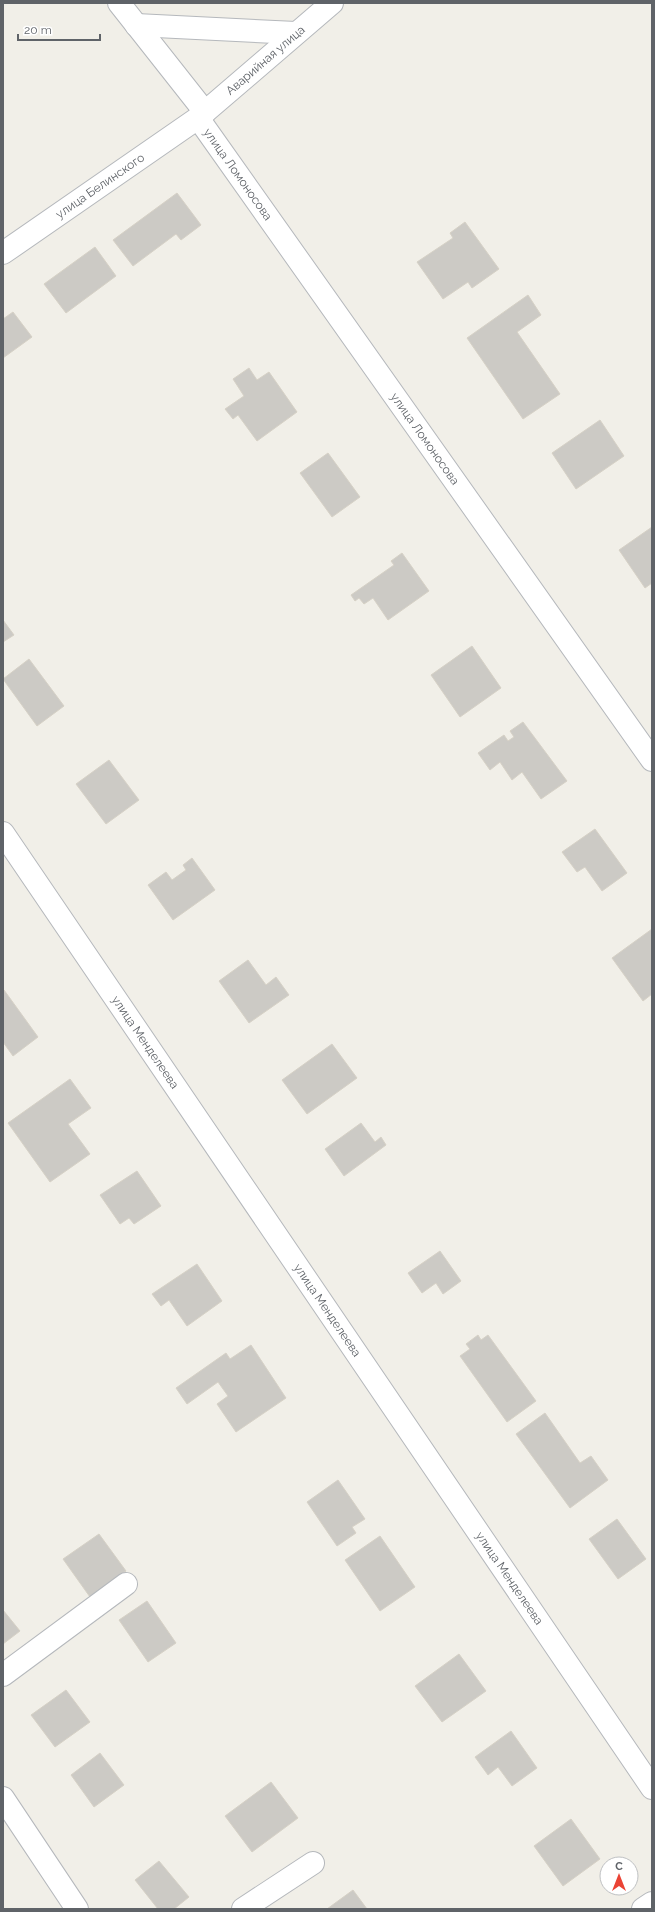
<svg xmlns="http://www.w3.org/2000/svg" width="655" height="1912" font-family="Raleway,sans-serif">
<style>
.building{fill:#cccac5;stroke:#d6d1c6}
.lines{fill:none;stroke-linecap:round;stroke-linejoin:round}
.minor-casing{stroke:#b5b8bc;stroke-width:24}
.minor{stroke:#fff;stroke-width:22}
.labels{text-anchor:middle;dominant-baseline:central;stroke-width:3.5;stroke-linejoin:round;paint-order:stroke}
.street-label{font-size:12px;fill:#5f6368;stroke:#fff}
</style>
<rect width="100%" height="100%" fill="#f1efe8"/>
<!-- building -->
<path class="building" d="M177,193L201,225L181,240L176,234L133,266L113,240Z
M465,222L499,269L472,288L468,282L443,299L417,262L453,238L450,233Z
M95,247L116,276L66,313L44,284Z
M528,295L541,315L517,332L560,394L523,419L467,338Z
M13,312L32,337L3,358V319Z
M249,368L257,380L269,372L297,412L257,441L238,415L233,419L225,409L244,396L233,379Z
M600,420L624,456L576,489L552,453Z
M328,453L360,497L332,517L300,473Z
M652,527V583L645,588L619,550Z
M402,553L429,591L388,620L373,598L364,604L359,598L355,601L351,595L394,565L391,561Z
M3,620L14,635L3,642Z
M472,646L501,688L460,717L431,675Z
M29,659L64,706L37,726L3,679Z
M523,722L567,781L541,799L522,772L512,780L500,762L490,770L478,753L504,735L508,741L514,737L510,731Z
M109,760L139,800L106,824L76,784Z
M595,829L627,873L602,891L585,867L577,872L562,852Z
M192,858L215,890L173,920L148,885L166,872L172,880L186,870L183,865Z
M652,929V994L643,1001L612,958Z
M248,960L266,985L276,977L289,995L249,1023L219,981Z
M3,990H4L38,1037L13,1056L3,1042Z
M332,1044L357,1078L307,1114L282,1080Z
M70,1079L91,1108L68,1124L90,1154L50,1182L8,1123Z
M361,1123L375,1142L381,1137L386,1145L344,1176L325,1149Z
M137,1171L161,1206L134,1224L129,1218L120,1224L100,1195Z
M440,1251L461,1281L443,1294L436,1283L422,1293L408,1273Z
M197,1264L222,1301L187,1326L169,1300L161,1306L152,1294Z
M478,1335L481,1340L488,1335L536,1401L507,1422L460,1356L470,1349L466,1344Z
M251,1345L286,1398L236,1432L217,1404L228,1396L218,1382L187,1404L176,1388L226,1353L230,1359Z
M545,1413L580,1463L591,1456L608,1480L570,1508L516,1434Z
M338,1480L365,1519L352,1527L356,1533L337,1546L307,1502Z
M617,1519L646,1559L618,1579L589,1539Z
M99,1534L126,1571L90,1597L63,1559Z
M380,1536L415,1587L380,1611L345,1560Z
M147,1601L176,1643L148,1662L119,1620Z
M3,1610L20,1631L3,1644Z
M459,1654L486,1691L442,1722L415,1686Z
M66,1690L90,1722L55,1747L31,1715Z
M511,1731L537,1768L512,1786L498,1767L488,1775L475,1757Z
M100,1753L124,1785L94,1807L71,1775Z
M271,1782L298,1818L252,1852L225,1816Z
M571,1819L600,1859L563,1886L534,1846Z
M159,1861L189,1897L174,1909H158L135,1880Z
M353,1890L367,1909H327Z"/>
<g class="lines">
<!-- minor casing -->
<g class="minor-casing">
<g id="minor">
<path d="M119,3L205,112"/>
<path d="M136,25L296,33"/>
<path id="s1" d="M198,118L652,760"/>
<path id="s2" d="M3,253L198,118L332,3"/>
<path id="s3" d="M3,833L652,1788"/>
<path d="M3,1675L126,1584"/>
<path d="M3,1798L77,1909"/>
<path d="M243,1909L313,1863"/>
<path d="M643,1909L652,1903"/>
</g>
</g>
<!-- minor -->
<use href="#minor" class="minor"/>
</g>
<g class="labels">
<!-- street labels -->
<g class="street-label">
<text stroke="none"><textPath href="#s2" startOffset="326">Аварийная улица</textPath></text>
<text stroke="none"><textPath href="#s1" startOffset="69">улица Ломоносова</textPath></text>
<text stroke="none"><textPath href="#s2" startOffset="118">улица Белинского</textPath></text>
<text stroke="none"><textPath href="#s1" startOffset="393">улица Ломоносова</textPath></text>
<text stroke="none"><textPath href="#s3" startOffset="253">улица Менделеева</textPath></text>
<text stroke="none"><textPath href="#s3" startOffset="577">улица Менделеева</textPath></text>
<text stroke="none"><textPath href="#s3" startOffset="901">улица Менделеева</textPath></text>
</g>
</g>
<!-- border -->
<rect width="655" height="1912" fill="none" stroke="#5f6368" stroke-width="8"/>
<!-- north arrow -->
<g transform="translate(619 1876)"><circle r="19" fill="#ffffff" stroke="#bfc1c3"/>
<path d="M0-3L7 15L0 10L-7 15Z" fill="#ea4335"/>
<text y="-6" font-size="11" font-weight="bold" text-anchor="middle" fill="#5f6368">С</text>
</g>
<!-- scale -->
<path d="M18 34v6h82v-6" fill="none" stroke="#5f6368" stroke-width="2"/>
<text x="24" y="34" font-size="12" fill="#5f6368" stroke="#ffffff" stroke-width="3" paint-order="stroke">20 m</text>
</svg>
